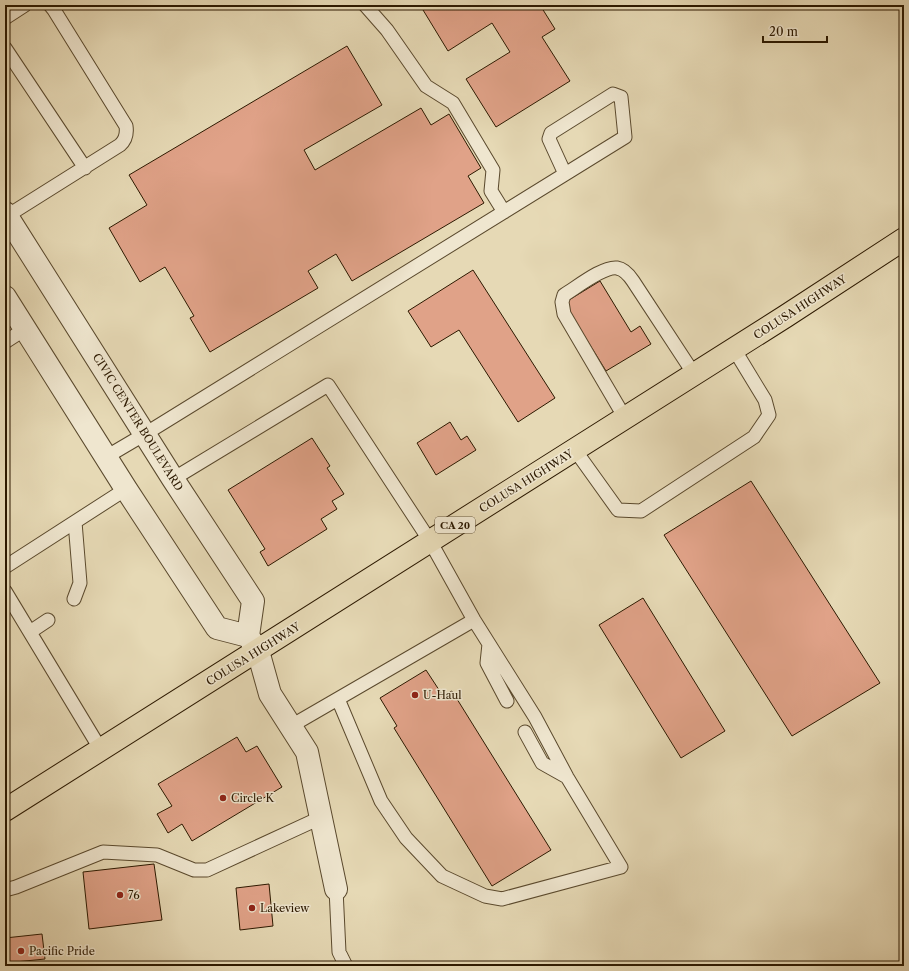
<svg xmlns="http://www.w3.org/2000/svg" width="909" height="971" font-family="'Libre Caslon Text',serif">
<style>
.building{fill:#e0a288;stroke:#2c1900}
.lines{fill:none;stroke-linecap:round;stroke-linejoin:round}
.lane-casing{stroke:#5a492d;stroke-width:15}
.street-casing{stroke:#5a492d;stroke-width:24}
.highway-casing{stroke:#2c1900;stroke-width:24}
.lane{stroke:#efe6cf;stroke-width:13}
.street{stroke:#efe6cf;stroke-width:22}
.highway{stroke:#e6d9b5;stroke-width:22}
.poi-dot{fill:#8f2418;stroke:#efe6cf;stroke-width:1.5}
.labels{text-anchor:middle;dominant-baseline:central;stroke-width:3;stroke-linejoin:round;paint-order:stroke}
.shield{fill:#efe6cf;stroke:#66563e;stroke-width:1}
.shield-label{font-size:10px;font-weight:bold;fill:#2c1900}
.street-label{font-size:11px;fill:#2c1900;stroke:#efe6cf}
.poi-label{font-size:11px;fill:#2c1900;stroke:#efe6cf;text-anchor:start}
</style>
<rect width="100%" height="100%" fill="#e6d9b5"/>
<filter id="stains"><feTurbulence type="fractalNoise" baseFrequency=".005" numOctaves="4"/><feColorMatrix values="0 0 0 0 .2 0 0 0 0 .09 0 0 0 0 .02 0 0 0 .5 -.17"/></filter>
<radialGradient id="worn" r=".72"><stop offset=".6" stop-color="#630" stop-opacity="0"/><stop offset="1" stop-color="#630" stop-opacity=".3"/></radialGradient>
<!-- building -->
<path class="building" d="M420,5H540L555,29L542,37L570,81L496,127L466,79L510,52L492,23L448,51Z
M347,46L382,105L304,150L315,170L421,108L431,125L449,114L481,168L468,176L484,203L352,281L336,254L308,271L318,288L210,352L190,318L194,316L165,267L140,282L109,228L147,205L129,175Z
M473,270L555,398L518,422L459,330L431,347L408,311Z
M600,281L631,332L640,326L651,344L606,371L564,303Z
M450,422L461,440L467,436L476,450L436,475L417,443Z
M312,438L330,466L327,468L344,494L332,501L337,509L321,519L327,529L268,566L260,552L265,549L228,490Z
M751,481L880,683L792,736L664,535Z
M643,598L725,731L681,758L599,625Z
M426,670L443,696L452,691L551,850L492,886L394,728L397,726L380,698Z
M237,737L246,752L257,746L282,787L192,841L182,824L168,833L157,814L172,806L158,784Z
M154,864L162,920L89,929L83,872Z
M269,884L273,926L240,930L236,888Z
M42,934L45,959L5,963V938Z"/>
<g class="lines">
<!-- lane casing -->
<g class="lane-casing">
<path id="lane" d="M365,5L387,30L426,86L453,103L493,170L491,191L504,212
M5,18L25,5
M5,48L85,168
M7,216L120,145C126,140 127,133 126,126L54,10L50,5
M5,342L25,329
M625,418L564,314L562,302L564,295C576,288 603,266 617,268C624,269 629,275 633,281L694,374
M575,450L618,510L641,511L754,437L769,415L765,400L734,349
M106,457L145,434L625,137L621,97L613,94L551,133L549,139L565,174
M173,479L328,385L430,541L474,620L535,717L567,777L621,867L502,899L485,896L442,876L406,838L381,801L338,699
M5,567L126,489
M5,591L101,750
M74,599L80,583L75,522
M30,632L48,620
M489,644L487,663L507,701
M291,726L474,620
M525,732L542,763L567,777
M336,889L339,952L346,966
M5,890L16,887L103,852L157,855L194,870H207L322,817"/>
</g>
<!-- street casing -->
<g class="street-casing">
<path id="street" d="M5,213L173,479L253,601L248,636L258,651L270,694L307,752L336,889
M5,297L126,489L217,628L248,636"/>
</g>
<!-- highway casing -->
<g class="highway-casing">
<path id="highway" d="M5,810L786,316L904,239"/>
</g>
<!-- lane -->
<use href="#lane" class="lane"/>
<!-- street -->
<use href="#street" class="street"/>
<!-- highway -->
<use href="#highway" class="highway"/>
</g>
<!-- markers -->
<g class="poi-dot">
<circle cx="415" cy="695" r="4"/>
<circle cx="223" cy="798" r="4"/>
<circle cx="120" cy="895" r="4"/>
<circle cx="252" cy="908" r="4"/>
<circle cx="21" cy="951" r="4"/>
</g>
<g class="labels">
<!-- shield labels -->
<rect class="shield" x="435" y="517" width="40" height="16" rx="3"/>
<g class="shield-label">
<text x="455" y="525">CA 20</text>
</g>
<!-- street labels -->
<g class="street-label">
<text transform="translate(800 307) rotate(-33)">COLUSA HIGHWAY</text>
<text transform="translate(138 422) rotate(58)">CIVIC CENTER BOULEVARD</text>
<text transform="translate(526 481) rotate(-32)">COLUSA HIGHWAY</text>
<text transform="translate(253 654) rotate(-32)">COLUSA HIGHWAY</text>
</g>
<!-- poi labels -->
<g class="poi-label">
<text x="423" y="695">U-Haul</text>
<text x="231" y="798">Circle K</text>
<text x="128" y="895">76</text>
<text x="260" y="908">Lakeview</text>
<text x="29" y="951">Pacific Pride</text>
</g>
</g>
<!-- margin -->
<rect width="909" height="971" fill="none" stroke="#e6d9b5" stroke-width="20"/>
<rect x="6" y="6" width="897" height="959" fill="none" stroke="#2c1900" stroke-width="2"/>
<rect x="10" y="10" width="889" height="951" fill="none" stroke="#2c1900"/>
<!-- scale -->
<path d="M763 36v6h64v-6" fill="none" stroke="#2c1900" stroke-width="2"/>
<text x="769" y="36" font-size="12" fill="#2c1900" stroke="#efe6cf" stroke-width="3" paint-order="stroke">20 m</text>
<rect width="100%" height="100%" filter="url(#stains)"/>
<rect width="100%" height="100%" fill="url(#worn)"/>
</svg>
